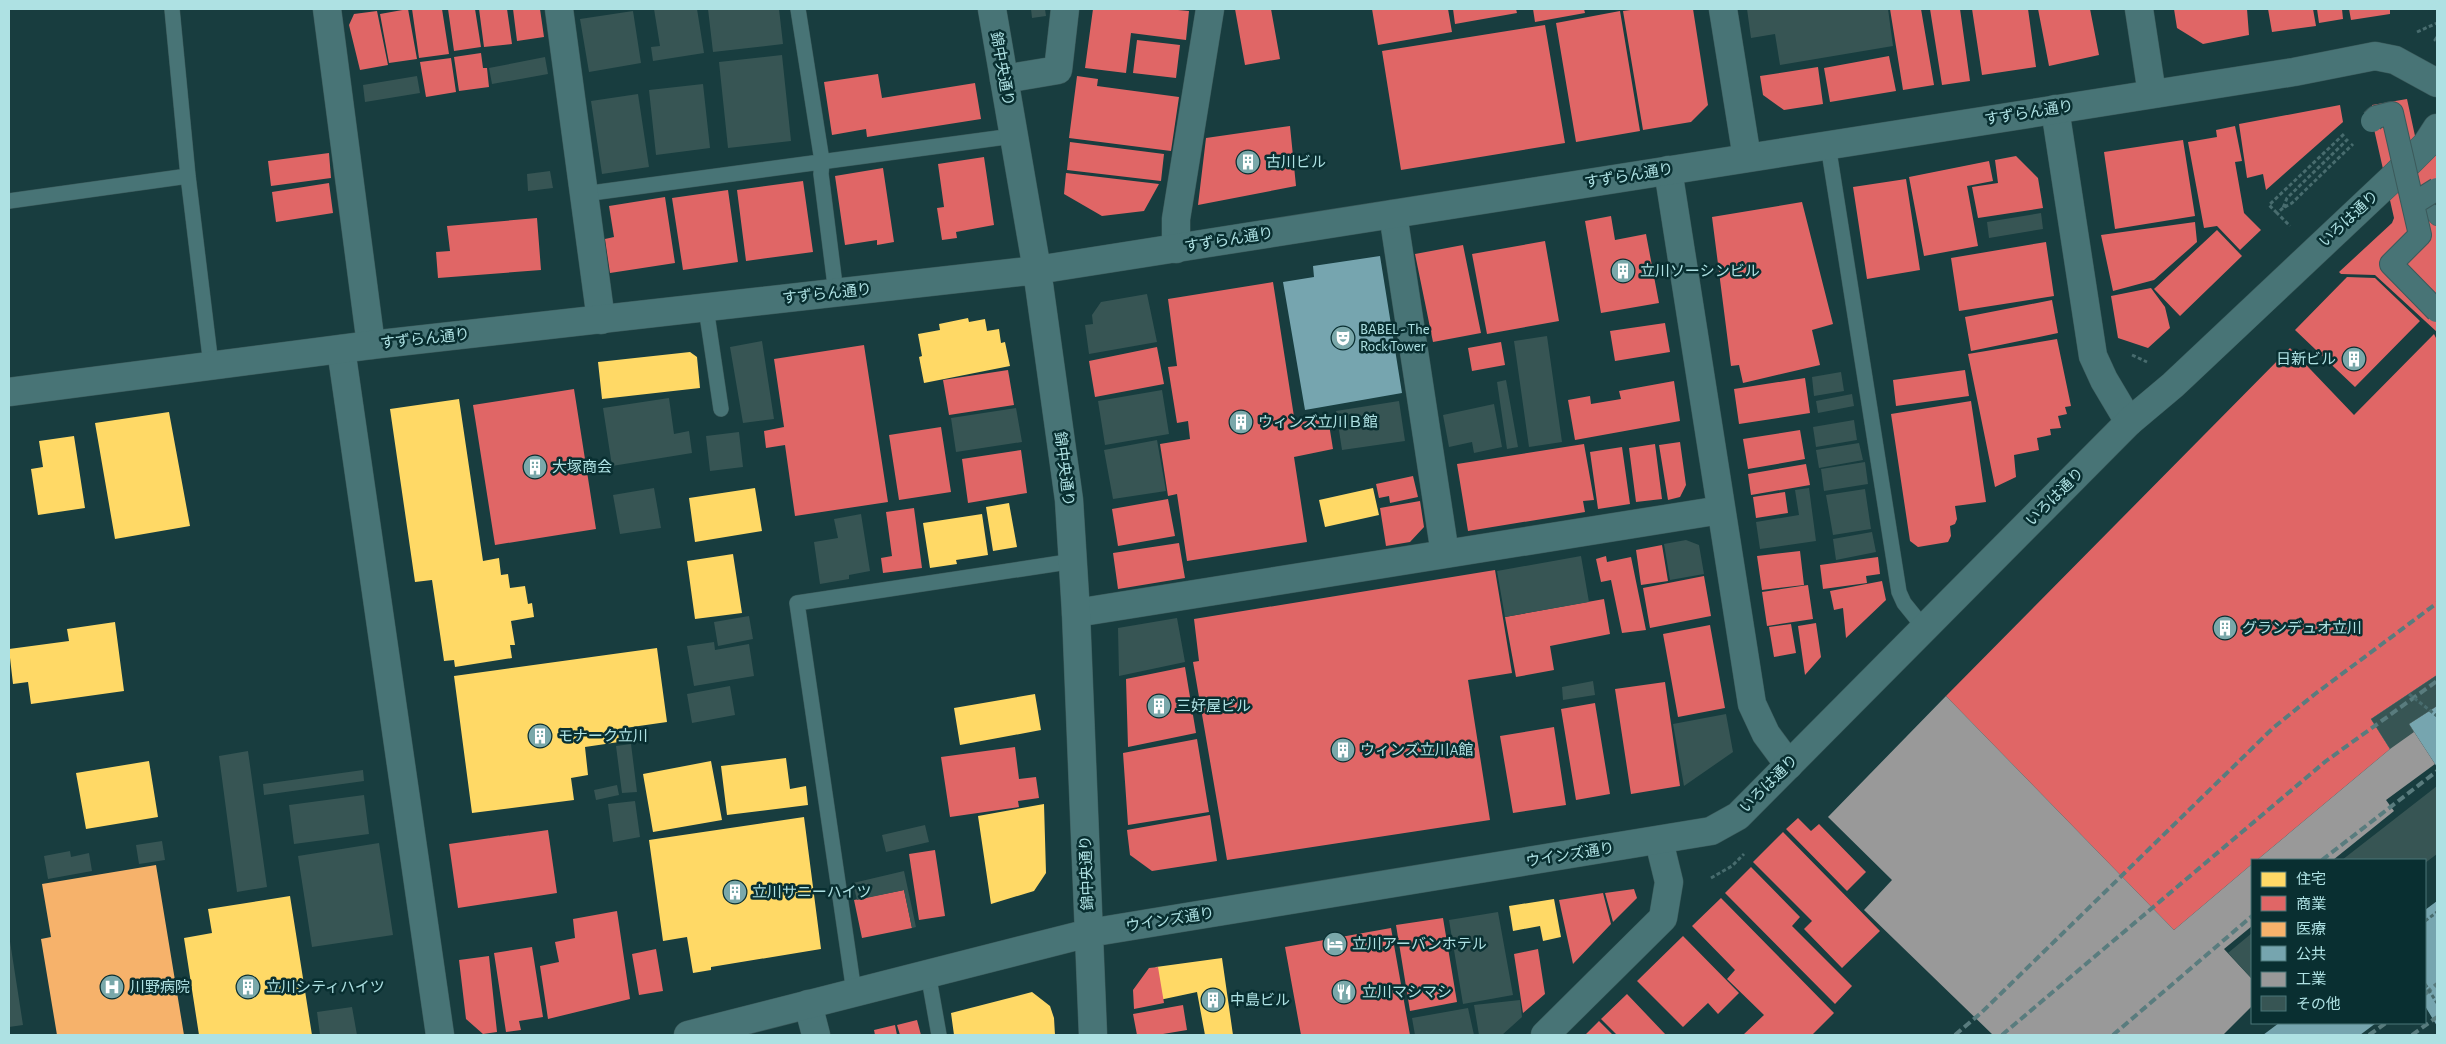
<svg xmlns="http://www.w3.org/2000/svg" width="2446" height="1044" font-family="'Alegreya Sans','Noto Sans JP',sans-serif">
<style>
.homes{fill:#ffd966}
.shops{fill:#e06666}
.health{fill:#f6b26b}
.public{fill:#76a5af}
.industry{fill:#999}
.building{fill:#375554}
.lines{fill:none;stroke-linecap:round;stroke-linejoin:round}
.service-casing{stroke:#3b5a5b;stroke-width:16}
.minor-casing{stroke:#3b5a5b;stroke-width:29}
.tertiary-casing{stroke:#3b5a5b;stroke-width:29}
.path{stroke:#486c6e;stroke-width:3;stroke-dasharray:4 2.5;stroke-linecap:butt}
.service{stroke:#487476;stroke-width:15}
.minor{stroke:#487476;stroke-width:28}
.tertiary{stroke:#487476;stroke-width:28}
.rail{stroke:#597c7e;stroke-width:4;stroke-dasharray:8 4;stroke-linecap:butt}
.pedestrian-bridge-casing{stroke:#3b5a5b;stroke-width:24;stroke-linecap:butt}
.path-bridge{stroke:#486c6e;stroke-width:3;stroke-dasharray:4 2.5;stroke-linecap:butt}
.pedestrian-bridge{stroke:#487476;stroke-width:22}
.labels{text-anchor:middle;dominant-baseline:central;stroke-width:5;stroke-linejoin:round;paint-order:stroke}
.street-label{font-size:15px;fill:#aee1e3;stroke:#092f31}
.poi-label{font-size:15px;fill:#aee1e3;stroke:#092f31;text-anchor:start}
</style>
<rect width="100%" height="100%" fill="#183d3f"/>
<!-- homes -->
<path class="homes" d="M968,318L969,322L985,319L987,331L999,329L1001,343L1005,342L1010,366L924,383L919,357L922,356L918,334L940,330L939,324Z
M690,352L697,357L700,388L602,399L598,362Z
M459,399L483,561L499,558L501,575L508,574L510,588L525,586L528,604L532,603L534,617L511,621L515,645H510L512,658L455,667L454,660L444,661L432,580L415,582L390,409Z
M169,412L190,526L115,539L95,423Z
M74,436L85,508L38,515L31,469L43,467L39,441Z
M755,488L762,531L695,542L689,498Z
M1373,488L1379,515L1325,527L1319,500Z
M1009,503L1017,547L993,551L986,507Z
M982,514L988,555L956,560L957,564L930,568L923,523Z
M733,554L742,613L695,619L687,561Z
M115,622L124,691L31,704L28,682L13,684L9,649L69,641L67,629Z
M657,648L667,722L618,729L619,742L585,747L588,775L571,778L574,800L472,813L454,676Z
M1035,694L1041,730L960,745L954,708Z
M786,758L790,789L806,786L808,805L727,815L721,766Z
M149,761L158,817L86,829L76,773Z
M711,761L722,820L653,832L643,774Z
M1044,804L1046,873L1034,891L991,904L978,816Z
M804,817L821,949L711,967V970L693,973L687,937L663,941L649,840Z
M290,896L312,1035H199L184,938L212,933L208,909Z
M1554,899L1561,937L1543,941L1540,926L1513,931L1509,906Z
M1222,958L1233,1035H1205L1197,992L1136,1005V995L1156,967Z
M1032,992L1050,1006L1054,1018L1055,1035H954L951,1013Z"/>
<!-- shops -->
<path class="shops" d="M408,9L417,59L389,63L380,14Z
M412,9H442L449,54L419,58Z
M448,9H475L481,47L454,51Z
M479,9H507L512,44L484,47Z
M513,9H540L544,37L517,41Z
M1093,9H1167L1189,11L1186,40L1131,33L1126,73L1085,68Z
M1235,9H1271L1280,59L1245,65Z
M1372,9H1448L1452,32L1378,45Z
M1453,9H1516L1517,13L1455,24Z
M1533,9H1584L1585,13L1535,22Z
M1638,9H1693L1708,105L1691,122L1643,130L1623,11Z
M1890,9H1921L1934,85L1903,90Z
M1930,9H1960L1970,81L1942,85Z
M1972,9H2028L2036,67L1982,75Z
M2038,9H2090L2099,55L2049,66Z
M2174,9H2247L2249,35L2203,44L2177,28Z
M2268,9H2313L2316,26L2272,32Z
M2317,9H2342L2343,19L2319,23Z
M2349,9H2390V14L2351,20Z
M377,11L388,65L360,70L349,25L354,14Z
M1620,11L1640,131L1576,142L1556,23Z
M1545,25L1565,143L1401,170L1382,51Z
M1137,40L1180,45L1176,78L1133,73Z
M481,53L483,68H487L489,87L459,91L454,57Z
M1889,56L1896,91L1830,102L1824,68Z
M451,58L456,92L426,97L420,62Z
M1818,67L1823,104L1784,110L1763,95L1760,76Z
M878,74L882,98L975,83L981,119L867,137L866,129L832,135L824,82Z
M1077,76L1098,79L1097,86L1179,97L1171,151L1069,138Z
M2407,99L2420,159L2437,155V198L2433,205L2437,222V332L2375,275L2341,274L2339,272L2392,223L2394,218L2374,129L2372,105Z
M2340,105L2343,122L2266,190L2263,174L2247,178L2239,124Z
M1290,126L1296,186L1198,205L1206,138Z
M2235,126L2242,161L2235,162L2244,213L2261,230L2240,250L2217,226L2204,228L2188,142L2217,137L2216,130Z
M2183,140L2195,216L2115,229L2104,152Z
M1070,142L1164,154L1161,181L1067,170Z
M329,153L331,178L271,186L268,161Z
M2016,156L2038,178L2043,208L1978,218L1972,187L1998,183L1995,160Z
M984,157L994,225L956,232L957,238L942,240L937,208L944,207L938,164Z
M1989,161L1993,181L1967,186L1978,246L1924,256L1909,177Z
M883,168L894,242L877,245V240L845,245L835,176Z
M1066,173L1159,184L1144,211L1102,216L1064,194Z
M1906,179L1920,270L1867,279L1853,187Z
M803,181L813,252L746,261L737,190Z
M329,183L333,213L276,222L272,192Z
M728,190L738,262L683,270L672,198Z
M665,197L675,263L610,273L605,239L614,237L609,206Z
M1802,202L1833,324L1812,330L1820,365L1743,383L1739,365L1731,366L1712,217Z
M1611,216L1615,240L1646,234L1659,303L1601,313L1585,221Z
M537,218L541,270L438,278L436,252L450,251L447,226Z
M2195,222L2197,242L2154,280L2113,291L2101,235Z
M2217,230L2242,256L2180,316L2154,289Z
M1545,241L1559,321L1487,334L1472,254Z
M2046,242L2054,296L1959,311L1951,258Z
M1463,245L1481,333L1433,342L1415,254Z
M2347,277L2375,278L2420,321L2355,387L2295,330Z
M1273,282L1295,423L1328,418L1333,449L1294,457L1307,542L1187,561L1177,494L1168,496L1160,444L1190,439L1188,421L1177,423L1168,367L1177,366L1168,299Z
M2151,288L2165,307L2170,328L2148,348L2118,338L2111,296Z
M2052,300L2058,333L1971,351L1965,317Z
M1665,323L1670,352L1615,361L1610,331Z
M2434,334L2437,340V675L2371,719L2390,749L2257,860H2252V864L2174,930L1946,696L2290,348L2354,415Z
M2057,339L2071,406L2065,407L2067,414L2058,416L2061,428L2050,429L2051,435L2037,438L2039,450L2014,455L2016,477L1995,487L1968,354Z
M1501,342L1505,365L1472,371L1468,348Z
M864,345L888,502L795,516L785,445L766,448L764,431L784,427L774,359Z
M1157,347L1164,384L1095,397L1089,361Z
M1008,370L1014,405L949,415L943,380Z
M1965,370L1969,396L1896,406L1893,380Z
M1805,378L1810,413L1739,424L1734,389Z
M1674,381L1680,421L1575,440L1568,400L1590,396L1591,404L1621,399L1619,391Z
M574,389L596,529L495,545L473,405Z
M1971,401L1986,502L1955,506L1957,519L1955,524L1950,526L1951,536L1948,542L1918,547L1910,541L1891,414Z
M941,427L951,492L899,500L889,435Z
M1800,430L1805,459L1748,469L1743,439Z
M1680,442L1686,485L1680,497L1668,500L1659,445Z
M1584,444L1594,500L1583,501L1585,512L1468,531L1457,464Z
M1655,444L1662,499L1636,502L1629,448Z
M1622,447L1630,504L1598,509L1590,452Z
M1021,450L1027,493L968,503L962,459Z
M1806,464L1810,485L1751,495L1748,474Z
M1413,476L1418,497L1390,503L1389,496L1379,498L1376,484Z
M1785,492L1788,513L1756,518L1753,497Z
M1168,499L1175,536L1118,546L1112,509Z
M1420,501L1424,527L1410,542L1386,546L1380,508Z
M914,508L922,568L883,573L881,558L892,556L886,512Z
M1179,543L1185,578L1118,589L1113,553Z
M1662,545L1668,581L1641,585L1636,550Z
M1800,551L1804,585L1762,590L1757,556Z
M1606,556L1607,562L1631,557L1646,630L1622,633L1611,580L1601,582L1596,559Z
M1878,557L1880,574L1866,576L1867,583L1823,589L1820,565Z
M1495,570L1512,673L1468,680L1490,820L1227,860L1193,662L1199,661L1194,619Z
M1704,576L1711,616L1650,628L1643,588Z
M1882,581L1886,600L1846,638L1843,608L1834,610L1830,591Z
M1808,585L1813,619L1767,626L1762,592Z
M1604,599L1610,634L1550,646L1554,670L1516,677L1505,617Z
M1816,623L1821,657L1805,675L1798,626Z
M1791,624L1796,653L1774,657L1769,627Z
M1710,625L1725,708L1678,717L1663,634Z
M1185,667L1196,733L1128,747L1126,679Z
M1665,682L1680,786L1631,794L1615,689Z
M1595,703L1610,794L1576,800L1561,709Z
M1554,727L1566,805L1513,813L1500,736Z
M1197,739L1209,812L1128,825L1123,753Z
M1015,747L1019,779L1036,777L1039,798L1018,801L1019,807L950,817L941,757Z
M1210,815L1217,861L1152,871L1130,855L1127,830Z
M1798,818L1811,831L1819,824L1866,872L1847,891L1786,829Z
M548,830L557,893L458,908L449,844Z
M1783,832L1880,931L1842,968L1804,929L1812,921L1753,862Z
M935,850L945,916L919,920L909,854Z
M1751,867L1800,917L1792,926L1852,986L1835,1004L1725,893Z
M1634,889L1637,898L1613,922L1605,893Z
M904,890L912,928L862,938L854,900Z
M1603,893L1611,924L1573,964L1559,900Z
M1721,898L1834,1013L1812,1035H1743L1764,1015L1727,979L1735,970L1692,926Z
M617,911L630,999L548,1019L540,966L559,962L555,942L575,938L573,919Z
M1443,918L1457,1002L1410,1011L1396,925Z
M1391,928L1410,1035H1301L1285,947Z
M1683,936L1739,993L1718,1014L1708,1003L1683,1027L1637,981Z
M532,947L543,1017L519,1021L521,1030L506,1032L494,953Z
M656,949L663,991L639,995L632,954Z
M1538,949L1545,994L1523,1013L1514,954Z
M489,956L497,1032L483,1034L466,1019L459,960Z
M1158,967L1164,1003L1134,1009L1133,990L1149,968Z
M1627,994L1666,1035H1617L1601,1019Z
M1183,1005L1187,1030L1157,1035H1137L1133,1014Z
M917,1020L921,1035H900L897,1025Z
M1599,1021L1613,1035H1585Z
M895,1025L897,1035H875L874,1030Z"/>
<!-- health -->
<path class="health" d="M156,865L184,1035H57L41,939L51,937L42,884Z"/>
<!-- public -->
<path class="public" d="M1380,256L1402,393L1305,410L1283,282L1314,277L1313,266Z
M2437,706V767L2409,724Z
M2437,803V837L2414,853L2399,832Z
M2437,901L2436,978L2437,1026L2425,1006V910Z
M2279,1023H2376L2360,1035H2263Z"/>
<!-- industry -->
<path class="industry" d="M2437,675V706L2409,724L2435,764L2386,800L2394,811L2333,860H2257L2390,749L2371,719Z
M1946,696L2174,930L2252,864V926L2224,949L2252,979V1006L2223,1035H1993L1864,910L1892,880L1828,817Z"/>
<!-- building -->
<path class="building" d="M654,9H697L704,53L653,61L651,47L660,46Z
M708,9H779L783,44L713,52Z
M1031,9H1045L1046,16L1032,18Z
M1747,9H1888L1893,46L1780,65L1775,34L1751,38Z
M633,11L641,63L589,72L580,19Z
M782,55L791,141L728,148L719,62Z
M545,57L548,74L492,84L489,68Z
M417,76L420,93L365,102L363,85Z
M703,84L710,148L656,155L649,90Z
M638,94L649,167L602,174L591,101Z
M550,171L553,188L528,191L527,174Z
M2041,213L2043,229L1989,238L1987,222Z
M1147,294L1157,342L1089,354L1085,325L1093,324L1092,315L1101,302Z
M1547,336L1562,442L1529,447L1514,341Z
M762,341L774,419L743,423L730,347Z
M1841,372L1844,391L1814,396L1812,377Z
M1506,380L1518,447L1507,449L1497,382Z
M1162,390L1169,434L1105,445L1098,401Z
M1852,394L1854,406L1818,413L1816,401Z
M669,398L674,434L689,431L692,453L612,466L603,408Z
M1399,401L1405,441L1342,450L1336,411Z
M1494,404L1502,447L1474,453L1472,442L1449,447L1443,415Z
M1016,408L1022,442L956,452L951,418Z
M1854,420L1857,440L1816,447L1813,427Z
M739,432L743,467L710,471L706,436Z
M1157,440L1166,491L1113,499L1104,450Z
M1859,443L1863,460L1819,468L1816,450Z
M1865,462L1868,484L1824,491L1821,469Z
M654,488L661,528L620,534L613,495Z
M1809,488L1816,541L1760,549L1756,522L1799,515L1795,490Z
M1865,489L1871,529L1833,535L1826,495Z
M861,514L870,571L849,575V579L820,584L814,542L838,538L834,519Z
M1872,532L1876,552L1836,560L1833,539Z
M1686,540L1699,545L1704,574L1670,580L1664,544Z
M1581,556L1589,602L1505,617L1497,571Z
M749,616L753,639L718,646L714,622Z
M1177,618L1185,662L1119,676L1118,628Z
M714,642L715,650L749,644L754,676L694,686L687,646Z
M2437,675V706L2409,724L2414,732L2390,749L2371,719Z
M1593,681L1595,695L1563,700L1562,687Z
M730,686L735,715L692,723L687,694Z
M1726,714L1733,752L1684,786L1673,724Z
M631,744L637,792L622,793L616,746Z
M248,751L267,887L237,892L219,756Z
M363,770L364,781L264,795L263,784Z
M617,785L619,795L596,800L594,790Z
M2437,786V854L2425,863V860H2342Z
M364,795L369,834L294,844L289,805Z
M635,801L640,837L613,842L608,804Z
M925,825L929,842L886,852L882,835Z
M162,841L165,860L139,864L136,845Z
M379,843L393,935L312,947L298,856Z
M70,851L71,857L89,853L92,871L48,879L44,856Z
M904,871L916,927L912,928L904,890L857,900L853,883Z
M1498,912L1513,995L1463,1004L1449,920Z
M2252,933V979L2228,953Z
M9,935L23,1025L9,1027Z
M1520,1000L1522,1017L1502,1035H1479L1474,1005Z
M352,1007L357,1035H320L317,1012Z
M1468,1008L1474,1035H1415L1412,1018Z"/>
<g class="lines">
<!-- service casing -->
<g class="service-casing">
<path id="service" d="M172,9L188,176L211,365
M798,9L822,161L821,174L836,293
M1828,145L1899,592L1904,603L1925,629
M2415,193L2437,218
M584,194L1013,136
M9,201L188,176
M706,308L721,409
M928,973L939,1035
M854,992L797,603L1074,561"/>
</g>
<!-- minor casing -->
<g class="minor-casing">
<path id="minor" d="M327,9L371,345
M559,9L601,320
M1004,79L1058,70L1065,9
M2055,109L2093,356L2104,380L2129,422
M1668,170L1752,704L1766,734L1789,765
M1393,214L1445,554
M1176,249V219L1210,9
M341,349L440,1035
M1076,613L1721,510
M808,1004L816,1035
M1545,1035L1663,918L1669,882L1659,841"/>
</g>
<!-- tertiary casing -->
<g class="tertiary-casing">
<path id="tertiary" d="M992,9L1037,270L1069,500L1076,613L1093,1035
M1723,9L1747,158
M2139,9L2152,94
M9,392L371,345L1037,270L2294,72L2375,56L2395,60L2437,83
M688,1035L1089,933L1711,831L1738,816L2129,422L2173,385L2397,174L2426,145L2437,128"/>
</g>
<!-- path -->
<path class="path" d="M2417,32L2437,23
M2437,37L2435,40H2437
M2348,139L2287,198L2283,208L2292,203L2353,144
M2283,208L2277,213L2290,226
M2277,213L2269,205L2344,134
M2132,355L2147,362
M1711,878L1732,866L1744,854
M2425,921L2437,912"/>
<!-- service -->
<use href="#service" class="service"/>
<!-- minor -->
<use href="#minor" class="minor"/>
<!-- tertiary -->
<use href="#tertiary" class="tertiary"/>
<!-- rail -->
<path class="rail" d="M2322,860L2437,771
M2425,994L2437,984
M1955,1035L1981,1013L2273,728L2315,694L2437,603
M2002,1035L2326,761L2437,681
M2113,1035L2252,916
M2369,1035L2386,1023
M2412,1035L2437,1017"/>
<!-- pedestrian-bridge casing -->
<g class="pedestrian-bridge-casing">
<path id="pedestrian-bridge" d="M2372,121L2376,117L2392,113L2420,235L2391,264L2437,311
M2413,204L2437,189"/>
</g>
<!-- path-bridge -->
<path class="path-bridge" d="M2409,694L2437,716
M2425,984L2437,1003"/>
<!-- pedestrian-bridge -->
<use href="#pedestrian-bridge" class="pedestrian-bridge"/>
</g>
<!-- icons -->
<defs>
<g id="building-disc" transform="scale(1.25)"><circle r="9.5" fill="#7aa8aa" stroke="#092f31"/><path d="M-4-6H4V6H1V3H-1V6H-4ZM-2.5-4.3h1.7v1.8h-1.7ZM.8-4.3h1.7v1.8H.8ZM-2.5-1h1.7V.8h-1.7ZM.8-1h1.7V.8H.8Z" fill="#fff"/></g>
<g id="theatre-disc" transform="scale(1.25)"><circle r="9.5" fill="#7aa8aa" stroke="#092f31"/><path d="M-5-5.5Q0-4 5-5.5V0Q5 5 0 6Q-5 5-5 0ZM-3.3-2.5H-1v1.5H-3.3ZM1-2.5H3.3v1.5H1ZM-2.8 1Q0 5.5 2.8 1Z" fill="#fff"/></g>
<g id="hotel-disc" transform="scale(1.25)"><circle r="9.5" fill="#7aa8aa" stroke="#092f31"/><path d="M-6-4.5h1.5V1H6V5H4.5V3h-9V5H-6ZM-4 0a1.8 1.8 0 1 1 3.6 0ZM.5 0V-2.5h3Q6-2.5 6 0Z" fill="#fff"/></g>
<g id="hospital-disc" transform="scale(1.25)"><circle r="9.5" fill="#7aa8aa" stroke="#092f31"/><path d="M-5-5h3v3.5h4V-5h3V5h-3V1.5h-4V5h-3Z" fill="#fff"/></g>
<g id="restaurant-disc" transform="scale(1.25)"><circle r="9.5" fill="#7aa8aa" stroke="#092f31"/><path d="M-5-6h1v4h1v-4h1v4h1v-4h1v5L-1.5 .5V6h-2V.5L-5-1ZM5-6V6H3V1.5H1.5Q1.5-4 5-6Z" fill="#fff"/></g>
</defs>
<g fill-rule="evenodd">
<use href="#building-disc" x="1248" y="162"/>
<use href="#building-disc" x="1623" y="271"/>
<use href="#theatre-disc" x="1343" y="338"/>
<use href="#building-disc" x="2354" y="359"/>
<use href="#building-disc" x="1241" y="422"/>
<use href="#building-disc" x="535" y="467"/>
<use href="#building-disc" x="2225" y="628"/>
<use href="#building-disc" x="1159" y="706"/>
<use href="#building-disc" x="540" y="736"/>
<use href="#building-disc" x="1343" y="750"/>
<use href="#building-disc" x="735" y="892"/>
<use href="#hotel-disc" x="1335" y="944"/>
<use href="#hospital-disc" x="112" y="987"/>
<use href="#building-disc" x="248" y="987"/>
<use href="#restaurant-disc" x="1344" y="992"/>
<use href="#building-disc" x="1213" y="1000"/>
</g>
<g class="labels">
<!-- street labels -->
<g class="street-label">
<text transform="translate(1002 69) rotate(80)">錦中央通り</text>
<text transform="translate(2029 113) rotate(-9)">すずらん通り</text>
<text transform="translate(1629 176) rotate(-9)">すずらん通り</text>
<text transform="translate(2349 219) rotate(-43)">いろは通り</text>
<text transform="translate(1229 240) rotate(-9)">すずらん通り</text>
<text transform="translate(827 294) rotate(-6)">すずらん通り</text>
<text transform="translate(425 339) rotate(-6)">すずらん通り</text>
<text transform="translate(1064 469) rotate(83)">錦中央通り</text>
<text transform="translate(2055 497) rotate(-45)">いろは通り</text>
<text transform="translate(1769 784) rotate(-45)">いろは通り</text>
<text transform="translate(1570 855) rotate(-9)">ウインズ通り</text>
<text transform="translate(1087 873) rotate(-92)">錦中央通り</text>
<text transform="translate(1170 920) rotate(-9)">ウインズ通り</text>
</g>
<!-- poi labels -->
<g class="poi-label">
<text x="1266" y="162">古川ビル</text>
<text x="1640" y="271">立川ソーシンビル</text>
<text x="1360" y="329">BABEL - The<tspan x="1360" dy="17">Rock Tower</tspan></text>
<text x="2336" y="359" text-anchor="end">日新ビル</text>
<text x="1258" y="422">ウィンズ立川Ｂ館</text>
<text x="552" y="467">大塚商会</text>
<text x="2242" y="628">グランデュオ立川</text>
<text x="1176" y="706">三好屋ビル</text>
<text x="558" y="736">モナーク立川</text>
<text x="1360" y="750">ウィンズ立川A館</text>
<text x="752" y="892">立川サニーハイツ</text>
<text x="1352" y="944">立川アーバンホテル</text>
<text x="130" y="987">川野病院</text>
<text x="266" y="987">立川シティハイツ</text>
<text x="1362" y="992">立川マシマシ</text>
<text x="1230" y="1000">中島ビル</text>
</g>
</g>
<!-- border -->
<rect width="2446" height="1044" fill="none" stroke="#aee1e3" stroke-width="20"/>
<!-- legend -->
<rect x="2251" y="859" width="175" height="165" fill="#092f31" stroke="#4b7678"/>
<rect x="2261" y="872" width="25" height="15" fill="#ffd966" stroke="#4b7678"/>
<text x="2296" y="884" font-size="15" fill="#aee1e3">住宅</text>
<rect x="2261" y="896" width="25" height="15" fill="#e06666" stroke="#4b7678"/>
<text x="2296" y="909" font-size="15" fill="#aee1e3">商業</text>
<rect x="2261" y="922" width="25" height="15" fill="#f6b26b" stroke="#4b7678"/>
<text x="2296" y="934" font-size="15" fill="#aee1e3">医療</text>
<rect x="2261" y="946" width="25" height="15" fill="#76a5af" stroke="#4b7678"/>
<text x="2296" y="959" font-size="15" fill="#aee1e3">公共</text>
<rect x="2261" y="972" width="25" height="15" fill="#999999" stroke="#4b7678"/>
<text x="2296" y="984" font-size="15" fill="#aee1e3">工業</text>
<rect x="2261" y="996" width="25" height="15" fill="#375554" stroke="#4b7678"/>
<text x="2296" y="1009" font-size="15" fill="#aee1e3">その他</text>
</svg>
